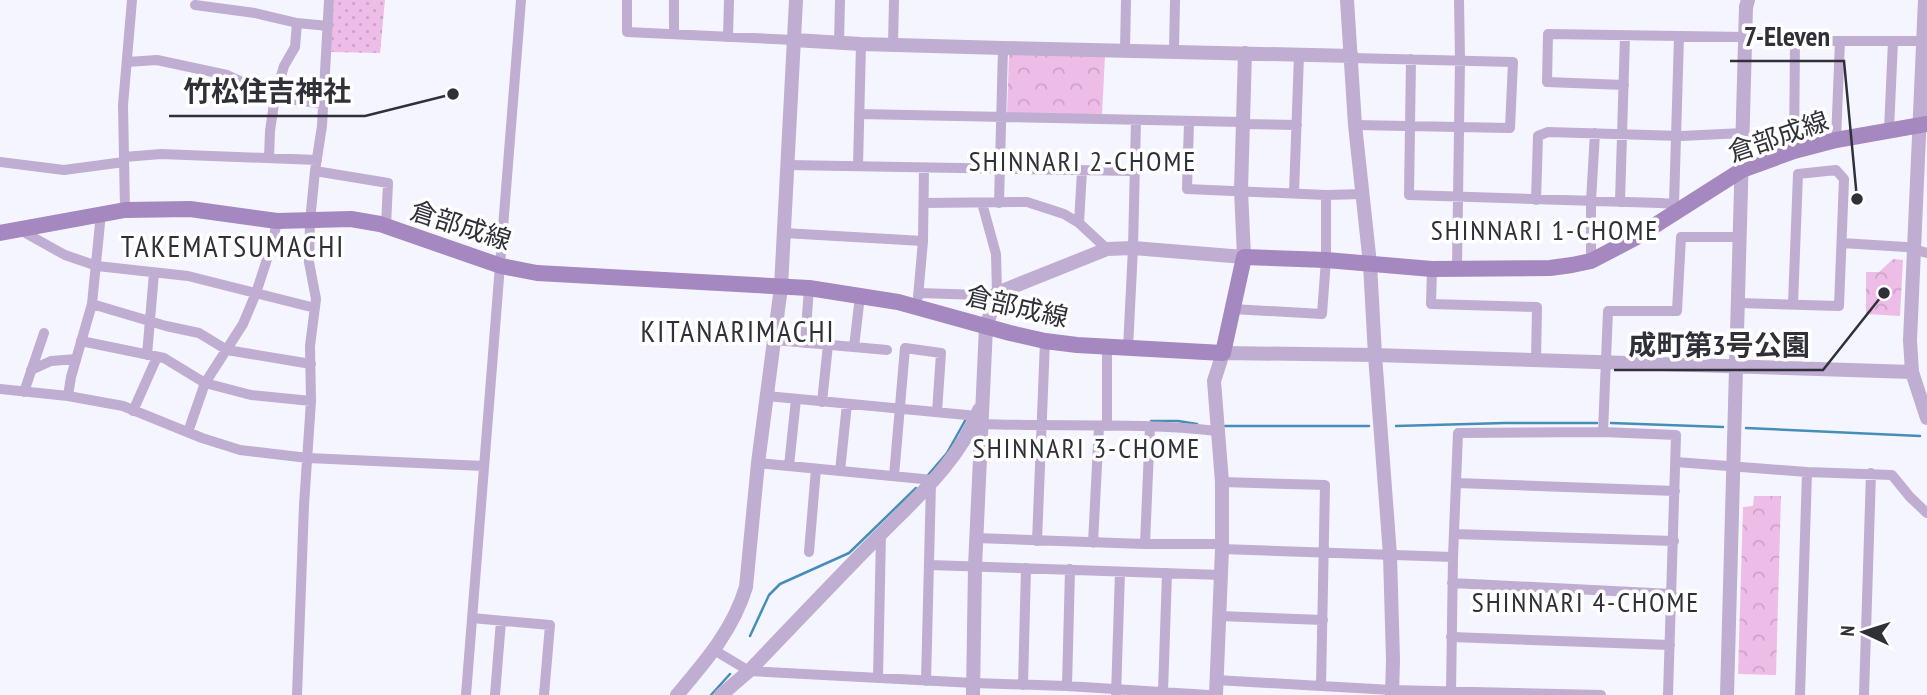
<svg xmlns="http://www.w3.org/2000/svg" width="1927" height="695" font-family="'PT Sans Narrow','Noto Sans JP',sans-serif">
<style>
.grass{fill:url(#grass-dots)}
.park{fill:url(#park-crowns)}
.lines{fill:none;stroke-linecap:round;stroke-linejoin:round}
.stream{stroke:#468eb7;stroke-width:2.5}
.minor{stroke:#bfadd2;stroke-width:10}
.tertiary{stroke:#bfadd2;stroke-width:14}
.secondary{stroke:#a488bf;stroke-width:16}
.labels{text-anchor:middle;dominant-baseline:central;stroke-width:7;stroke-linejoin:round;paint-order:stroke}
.street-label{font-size:26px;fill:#303039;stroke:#fff}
.neighbourhood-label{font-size:28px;letter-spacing:2px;fill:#303039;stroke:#fff}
.quarter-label{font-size:30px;letter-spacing:2px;fill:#303039;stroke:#fff}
.leader{fill:none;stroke:#303039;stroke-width:2.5}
.callout-dot{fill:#303039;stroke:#fff;stroke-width:2.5}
.callout-label{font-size:28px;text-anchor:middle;font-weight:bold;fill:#303039;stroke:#fff;stroke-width:7;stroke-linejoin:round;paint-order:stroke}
</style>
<defs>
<pattern id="grass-dots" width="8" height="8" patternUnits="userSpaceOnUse" patternTransform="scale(1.75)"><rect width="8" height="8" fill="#eebde7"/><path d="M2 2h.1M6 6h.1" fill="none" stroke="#cca3c7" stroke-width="1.8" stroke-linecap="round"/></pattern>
<pattern id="park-crowns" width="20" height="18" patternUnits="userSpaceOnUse" patternTransform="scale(1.75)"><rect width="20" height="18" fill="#eebde7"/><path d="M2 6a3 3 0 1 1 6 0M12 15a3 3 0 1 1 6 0" fill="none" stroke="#cca3c7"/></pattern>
</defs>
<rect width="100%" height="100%" fill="#f5f5ff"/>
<!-- grass -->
<path class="grass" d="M334,0H385L380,53L330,52Z"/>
<!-- park -->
<path class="park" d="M1009,53L1105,55L1102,116L1007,114Z
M1893,259L1903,260L1900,316L1866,314V272H1879Z
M1754,496H1781L1776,675L1738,674L1743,507L1753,506Z"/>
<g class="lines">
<!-- stream -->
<path class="stream" d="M1151,421H1178L1197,424
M1611,423L1723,427
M1225,426H1369
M1396,426L1505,423H1597
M1746,428L1920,436
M928,475L947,453L966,419
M750,636L769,595L780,584L849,553L916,488
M711,695L730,674"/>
<!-- minor -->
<path class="minor" d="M627,0V32L794,40
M195,5L255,13L297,23L328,26
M674,34V0
M728,37L729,0
M839,43L840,0
M893,45L894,0
M1125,50L1126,0
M1174,51L1175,0
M1352,58L1513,62L1510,128L1355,125
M1411,59L1409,195L1660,203L1674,204L1680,209
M127,62L157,60L227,75L275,97L323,104
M1624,85L1547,82L1548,34L1746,37L1795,41H1923
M859,114L1243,122
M1189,122L1187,189L1326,195V260L1322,314L1232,309
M1243,124L1297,125
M1889,130L1893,41
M1836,140L1840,41
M1794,151L1795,41
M124,157L161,154L317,160
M269,158L270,131L275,97L284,66L295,47L297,23
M0,162L64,170L124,162
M787,165L1134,171
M858,166L861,44
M315,171L388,183L386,226
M1294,193L1299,55
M1326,195L1363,194
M1536,200L1538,136L1548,132L1681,136L1743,133
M1620,202L1625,36
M924,203L1027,202L1064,214L1079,223L1107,249
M999,203L1003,48
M1674,204L1679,37
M125,210L123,105L132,0
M1079,223L1082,171
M20,230L65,255L97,266L188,276L315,308
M784,233L923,241
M1842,243L1906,247L1927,253
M1591,261V201L1595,133
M1432,269L1431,304L1537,307L1536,360
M1457,269L1460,60L1459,0
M920,293L980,295L997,293L996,254L982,203
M918,297L923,241L924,168
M1739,303L1839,306L1844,179L1836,170L1798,174L1793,304
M92,304L166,326L199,333L227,350L311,364
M775,340L887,350
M81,341L164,358L205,383L251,395L311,401
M805,343L809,288
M854,347L860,296
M1128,348L1133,248L1136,120
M147,355L154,273
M31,370L51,361L76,359
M0,389L68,396L123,406L202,438L240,450L308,458L484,466
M24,392L44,333
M68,396L71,377L92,304L101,213
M767,396L977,416
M822,402L828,345
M133,411L157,357
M982,424C1060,427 1139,422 1217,431
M1107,426V346
M188,432L205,383L243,324L256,293L273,241L277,221
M1603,432L1608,311H1677L1681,237H1740
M1676,462L1807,472L1892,475L1910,497L1927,513
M758,463L933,480
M789,466L796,399
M840,471L847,404
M894,476L905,348L941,353L937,412
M1457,483L1675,491
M1454,534L1674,541
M976,538L1145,544H1221
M1037,541L1045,341
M1093,543L1099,426
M1145,544L1150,426
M1222,549L1453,557
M809,552L816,469
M930,565L1221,575
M1452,583L1672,594
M1219,616L1323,620
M472,618L550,625L544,695
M1451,637L1670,645
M714,650L749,671L974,683L1067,686L1208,695
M878,678L881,534
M1216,680L1321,686L1325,485L1222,482
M926,681L931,483
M1023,685L1026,568
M1067,686L1070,569
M1321,686L1392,690L1601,695
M1451,691L1453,557L1458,433L1603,432L1676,435L1668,695
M1163,692L1167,573
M297,695L304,505L311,401L310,346L316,299L309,262L310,221L315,171L322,126L329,0
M466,695L521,0
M495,695L501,621
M1116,695L1120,572
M1800,695L1807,472
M1864,695L1871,473"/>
<!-- tertiary -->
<path class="tertiary" d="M1347,0L1355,125L1370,264L1375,355L1390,555L1393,660L1392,695
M1925,0L1910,340L1912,372L1927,418
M794,40L861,44L1003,48L1352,56
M677,695C705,662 733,630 746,587L758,463L781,287L796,0
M721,695L749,671C791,627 833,583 876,539C914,500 959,462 979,410
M973,695L975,567L986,327L997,293L1107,249L1133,248L1244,257L1241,190L1245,53
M1216,695L1222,549V482L1214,381L1223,353L1375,355L1912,372
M1727,695L1746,7L1748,0"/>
<!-- secondary -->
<path class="secondary" d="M0,233L125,210L190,209L277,221L351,219L380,224L501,266L537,273L809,288L898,302L1010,333L1045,341L1077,345L1223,353L1244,257L1326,260L1432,269L1550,268L1572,265L1591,261L1635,238L1742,170L1794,151L1836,140L1927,124"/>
</g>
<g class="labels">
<!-- street labels -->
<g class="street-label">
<text transform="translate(1778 136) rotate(-19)">倉部成線</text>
<text transform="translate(461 225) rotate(18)">倉部成線</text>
<text transform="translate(1017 306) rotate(13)">倉部成線</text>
</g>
<!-- neighbourhood labels -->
<g class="neighbourhood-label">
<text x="1083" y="160">SHINNARI 2-CHOME</text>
<text x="1545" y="229">SHINNARI 1-CHOME</text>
<text x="1087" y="447">SHINNARI 3-CHOME</text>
<text x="1586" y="601">SHINNARI 4-CHOME</text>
</g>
<!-- quarter labels -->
<g class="quarter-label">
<text x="233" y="245">TAKEMATSUMACHI</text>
<text x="738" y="330">KITANARIMACHI</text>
</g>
</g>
<!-- callouts -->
<path class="leader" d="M1857 199L1844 61H1730M453 94L365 116H169M1884 293L1823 370H1614"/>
<g class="callout-dot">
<circle cx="1857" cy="199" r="7"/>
<circle cx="453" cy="94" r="7"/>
<circle cx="1884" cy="293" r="7"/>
</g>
<g class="callout-label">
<text x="1787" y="46">7-Eleven</text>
<text x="267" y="101">竹松住吉神社</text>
<text x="1719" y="355">成町第3号公園</text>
</g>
<!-- north arrow -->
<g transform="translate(1864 632) rotate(274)" stroke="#ffffff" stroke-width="5" paint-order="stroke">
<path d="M0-5L12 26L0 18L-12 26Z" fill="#303039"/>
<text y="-10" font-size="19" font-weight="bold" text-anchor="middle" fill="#303039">N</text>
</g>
</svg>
